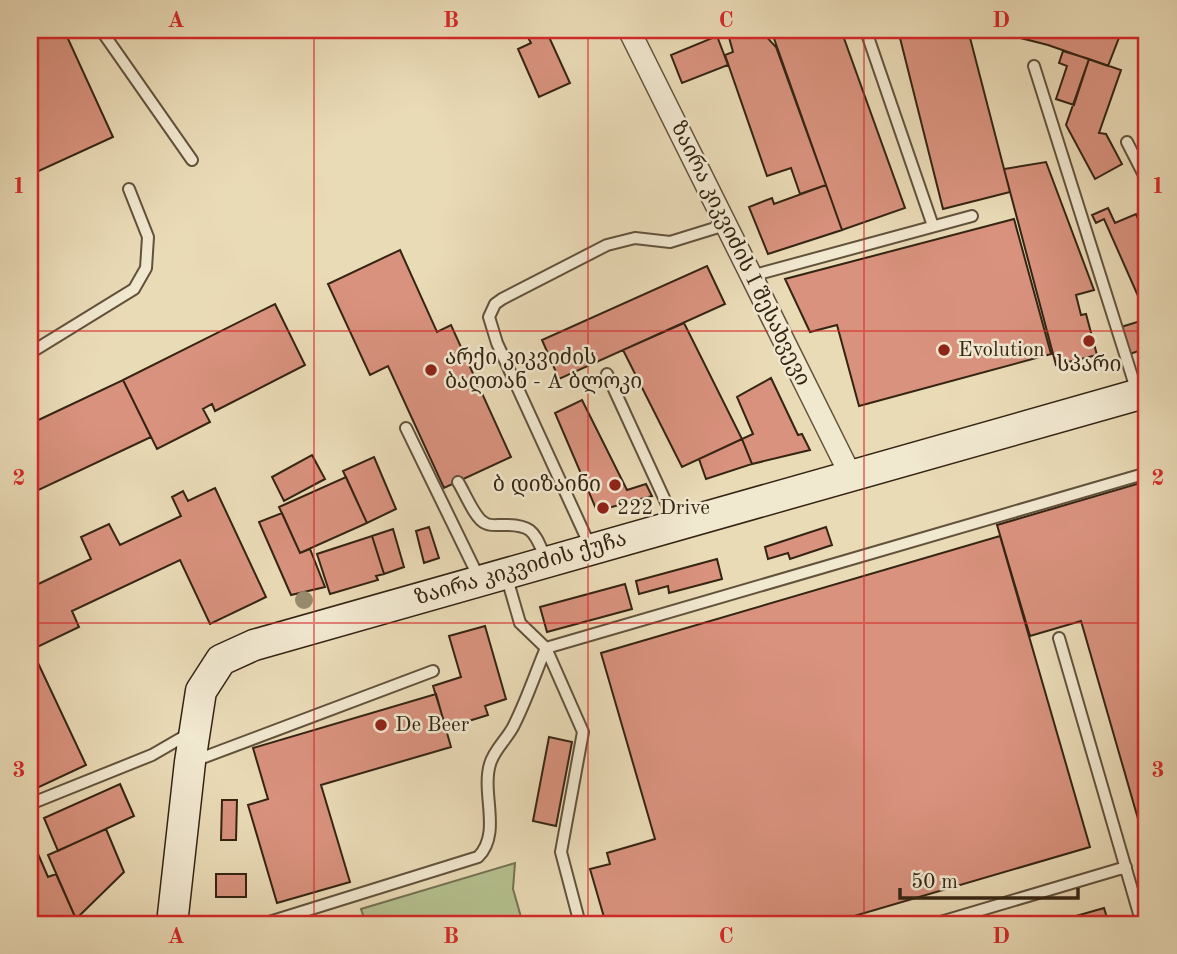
<svg xmlns="http://www.w3.org/2000/svg" width="1177" height="954" font-family="'Old Standard TT','Noto Serif Georgian',serif">
<style>
.green{fill:#b5c190;stroke:#747252;stroke-width:2}
.building{fill:#d9927e;stroke:#342413;stroke-width:2}
.lines{fill:none;stroke-linecap:round;stroke-linejoin:round}
.lane-casing{stroke:#62523c;stroke-width:14}
.street-casing{stroke:#62523c;stroke-width:24}
.secondary-casing{stroke:#342413;stroke-width:33}
.lane{stroke:#f1e8d0;stroke-width:10}
.street{stroke:#f1e8d0;stroke-width:21}
.secondary{stroke:#f1e8d0;stroke-width:30}
.tree{fill:#988c6e}
.grid{fill:none;stroke:#d62828;stroke-width:2;stroke-opacity:0.55}
.poi-dot{fill:#8f2418;stroke:#f1e8d0;stroke-width:2.5}
.labels{text-anchor:middle;dominant-baseline:central;stroke-width:5;stroke-linejoin:round;paint-order:stroke}
.street-label{font-size:21px;fill:#342413;stroke:#f1e8d0}
.poi-label{font-size:21px;fill:#342413;stroke:#f1e8d0;text-anchor:start}
.neatline{fill:none;stroke:#d62828;stroke-width:2.5}
.grid-label{font-size:23px;text-anchor:middle;font-weight:bold;fill:#d62828}
</style>
<rect width="100%" height="100%" fill="#eadbb7"/>
<filter id="stains"><feTurbulence type="fractalNoise" baseFrequency=".00286" numOctaves="4"/><feColorMatrix values="0 0 0 0 .2 0 0 0 0 .09 0 0 0 0 .02 0 0 0 .5 -.17"/></filter>
<radialGradient id="worn" r=".72"><stop offset=".6" stop-color="#630" stop-opacity="0"/><stop offset="1" stop-color="#630" stop-opacity=".3"/></radialGradient>
<!-- green -->
<path class="green" d="M515,863L513,889L523,924H366L361,909Z"/>
<!-- building -->
<path class="building" d="M53,30H64L113,137L30,175V40Z
M524,30H565L549,37L570,83L539,97L518,49L531,43Z
M658,30H678L662,38Z
M727,30H760L776,47L826,185L800,194L791,168L767,176L725,55L733,52Z
M771,30H841L905,208L842,230Z
M898,30H968L1010,192L943,209Z
M989,30H1122L1108,66L1048,45Z
M717,36L728,65L682,83L671,55Z
M1063,51L1089,59L1074,105L1056,99L1067,66L1059,63Z
M1089,59L1121,70L1099,133L1106,134L1122,164L1095,179L1066,125Z
M1046,162L1094,290L1076,295L1081,315L1086,314L1097,355L1056,365L1004,169Z
M826,185L842,230L768,254L749,207L772,198L774,204Z
M1108,208L1115,223L1136,214L1147,240L1146,314L1104,219L1096,223L1092,215Z
M1014,219L1051,354L859,406L837,325L810,332L785,279Z
M400,250L437,332L451,325L511,457L444,488L388,366L370,375L328,284Z
M707,266L725,304L559,379L542,340Z
M275,304L305,365L215,411L212,404L203,409L210,422L157,449L123,380Z
M1147,319V348L1130,354L1121,327Z
M684,323L742,439L682,467L623,350Z
M771,378L798,435L802,434L810,450L752,464L742,439L753,434L737,397Z
M123,380L151,437L30,494V424Z
M582,400L627,490L646,484L652,496L597,511L555,413Z
M742,439L752,464L706,479L699,459Z
M312,455L325,479L284,501L272,477Z
M374,457L396,509L367,523L343,471Z
M346,477L367,523L300,553L279,507Z
M1147,481V850L1081,621L1030,636L997,525Z
M215,488L266,597L210,624L180,560L72,611L79,627L31,650L30,588L91,559L81,537L109,524L120,545L181,516L172,497L183,491L188,501Z
M30,494L37,511L30,515Z
M282,513L300,553L310,549L325,587L291,595L259,522Z
M429,527L439,558L424,563L416,531Z
M826,527L832,545L790,559L788,553L768,559L765,547Z
M393,529L404,567L384,574L372,536Z
M372,536L384,574L376,576L378,580L330,594L317,554Z
M1000,536L1090,847L827,924H606L590,869L610,864L607,853L655,839L601,653Z
M717,559L722,579L669,593L668,586L639,594L636,581Z
M625,584L632,609L547,632L540,607Z
M485,626L506,699L485,706L488,715L446,728L433,686L461,677L449,636Z
M30,646L86,765L37,788L30,772Z
M436,694L451,747L321,785L350,882L277,903L248,805L268,799L253,748Z
M549,737L572,742L556,826L533,821Z
M120,784L134,816L58,851L44,818Z
M222,800H237L236,840H221Z
M106,829L124,872L76,919L48,855Z
M35,847L48,877L56,874L76,919L65,924H30V849Z
M216,874H246V897H216Z
M1104,908L1109,924H1048Z"/>
<g class="lines">
<!-- lane casing -->
<g class="lane-casing">
<path id="lane" d="M101,30L192,160
M866,31L933,226
M1034,66L1137,392
M1127,142L1147,181
M751,276L972,216
M30,353L134,289L146,268L148,237L129,189
M607,374L675,522
M406,428L480,580
M458,482C464,491 475,519 485,523C489,526 496,525 501,525C535,524 534,533 547,561
M591,548L497,343L489,317L495,304L502,299L607,245L635,238L670,242L725,225
M506,575L520,623L546,648L583,732L561,852L580,924
M1059,638L1142,924
M546,648L1147,473
M194,761L433,671
M30,804L152,755L190,733
M266,923L478,857C502,833 481,794 490,764C494,750 506,740 513,727C526,702 535,674 546,648
M934,924L1126,867"/>
</g>
<!-- street casing -->
<g class="street-casing">
<path id="street" d="M629,30L852,478"/>
</g>
<!-- secondary casing -->
<g class="secondary-casing">
<path id="secondary" d="M172,924L190,762L201,691L221,660L254,645L1147,392"/>
</g>
<!-- lane -->
<use href="#lane" class="lane"/>
<!-- street -->
<use href="#street" class="street"/>
<!-- secondary -->
<use href="#secondary" class="secondary"/>
</g>
<!-- trees -->
<circle class="tree" cx="304" cy="600" r="9"/>
<!-- grid -->
<path class="grid" d="M314,30V924M588,30V924M864,30V924M30,331H1147M30,623H1147"/>
<!-- markers -->
<g class="poi-dot">
<circle cx="1089" cy="341" r="7"/>
<circle cx="944" cy="350" r="7"/>
<circle cx="431" cy="370" r="7"/>
<circle cx="615" cy="485" r="7"/>
<circle cx="603" cy="508" r="7"/>
<circle cx="381" cy="725" r="7"/>
</g>
<g class="labels">
<!-- street labels -->
<g class="street-label">
<text transform="translate(740 254) rotate(64)">ზაირა კიკვიძის I შესახვევი</text>
<text transform="translate(521 569) rotate(-16)">ზაირა კიკვიძის ქუჩა</text>
</g>
<!-- poi labels -->
<g class="poi-label">
<text x="958" y="350">Evolution</text>
<text x="445" y="358">არქი კიკვიძის<tspan x="445" dy="24">ბაღთან - A ბლოკი</tspan></text>
<text x="1089" y="365" text-anchor="middle">სპარი</text>
<text x="601" y="485" text-anchor="end">ბ დიზაინი</text>
<text x="617" y="508">222 Drive</text>
<text x="395" y="725">De Beer</text>
</g>
</g>
<!-- margin -->
<rect width="1177" height="954" fill="none" stroke="#eadbb7" stroke-width="77"/>
<!-- scale -->
<path d="M900 888v10h178v-10" fill="none" stroke="#342413" stroke-width="3.5"/>
<text x="911" y="888" font-size="21" fill="#342413" stroke="#f1e8d0" stroke-width="5" paint-order="stroke">50 m</text>
<rect x="38" y="38" width="1100" height="878" class="neatline"/>
<g class="grid-label">
<text x="176" y="27">A</text>
<text x="451" y="27">B</text>
<text x="726" y="27">C</text>
<text x="1001" y="27">D</text>
<text x="19" y="193">1</text>
<text x="1158" y="193">1</text>
<text x="19" y="485">2</text>
<text x="1158" y="485">2</text>
<text x="19" y="777">3</text>
<text x="1158" y="777">3</text>
<text x="176" y="943">A</text>
<text x="451" y="943">B</text>
<text x="726" y="943">C</text>
<text x="1001" y="943">D</text>
</g>
<rect width="100%" height="100%" filter="url(#stains)"/>
<rect width="100%" height="100%" fill="url(#worn)"/>
</svg>
